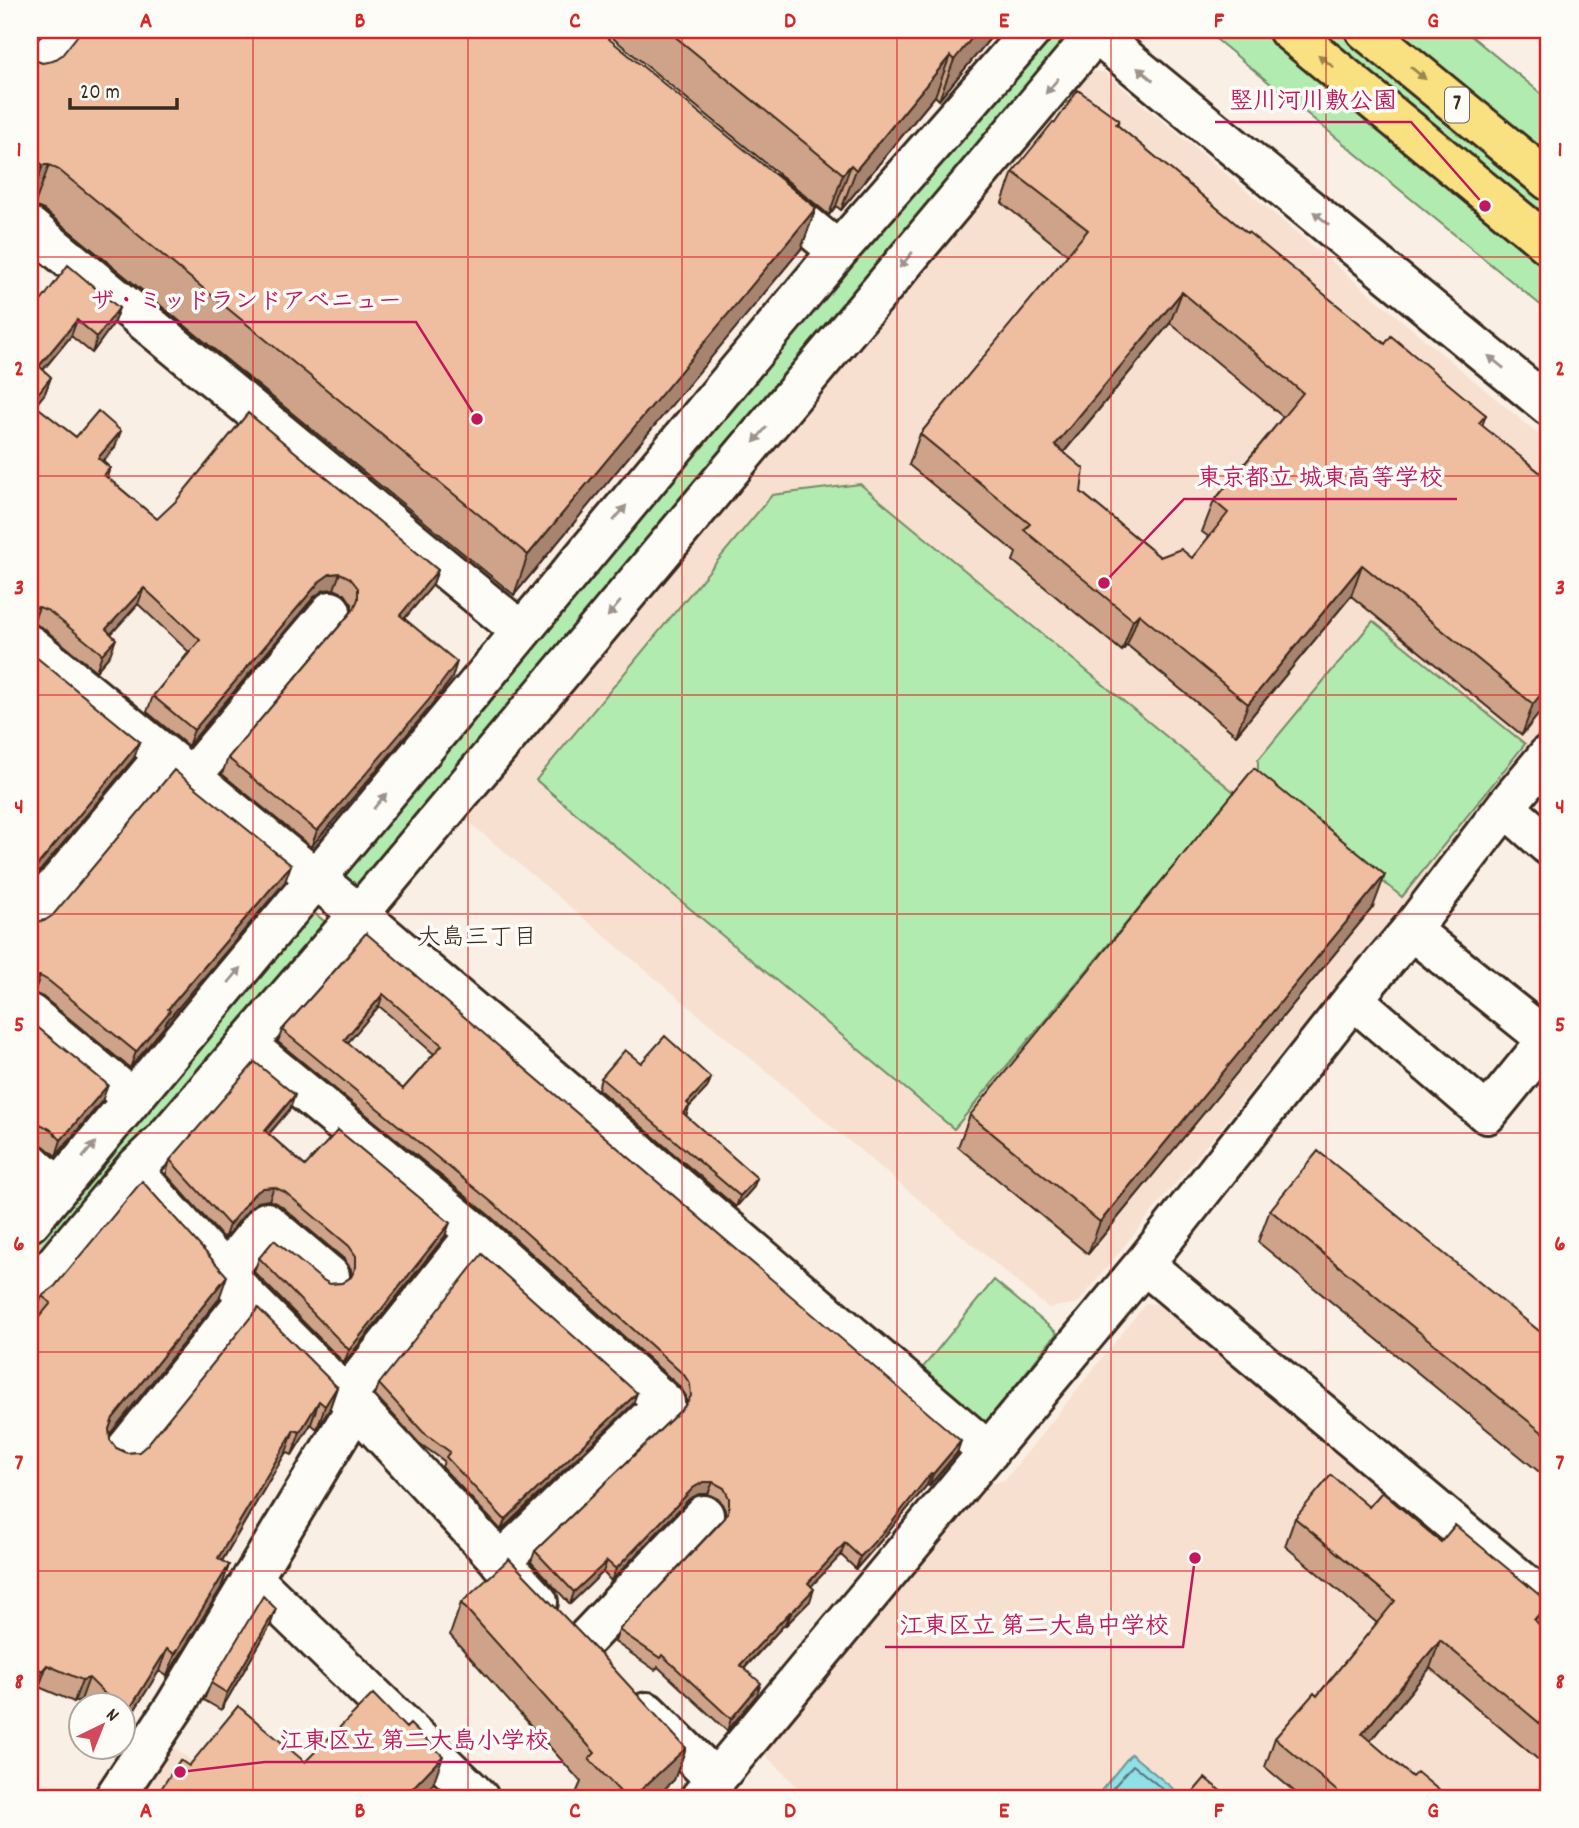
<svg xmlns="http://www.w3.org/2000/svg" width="1579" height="1828" font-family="Dekko,'Klee One',sans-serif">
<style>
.built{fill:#f7e0d0}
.green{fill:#b1ebb0;stroke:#768a67;stroke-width:2}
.water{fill:#8fe0e8;stroke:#6d9797;stroke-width:2}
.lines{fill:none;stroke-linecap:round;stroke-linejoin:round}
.shore{stroke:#5d736f;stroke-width:2}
.minor-casing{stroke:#3b2a1e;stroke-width:44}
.highway-casing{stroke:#3b2a1e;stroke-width:44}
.minor{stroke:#fdfcf7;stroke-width:38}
.highway{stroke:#f9e181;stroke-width:38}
.wall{fill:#cea389;stroke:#3b2a1e;stroke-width:2;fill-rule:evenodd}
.shaded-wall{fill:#a7846f;stroke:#3b2a1e;stroke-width:2}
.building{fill:#efbd9f;stroke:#3b2a1e;stroke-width:2;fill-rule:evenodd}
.oneway{fill:#9a8650}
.oneway2{fill:#9c938a}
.grid{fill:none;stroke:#d62828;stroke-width:2;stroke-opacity:0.55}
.labels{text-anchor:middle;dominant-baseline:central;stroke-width:7;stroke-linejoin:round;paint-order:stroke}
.shield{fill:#fdfcf7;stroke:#75695f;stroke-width:2}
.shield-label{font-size:21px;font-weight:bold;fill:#3b2a1e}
.neighbourhood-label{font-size:24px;fill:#3b2a1e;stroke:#fdfcf7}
.leader{fill:none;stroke:#c2185b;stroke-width:2.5}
.callout-dot{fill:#c2185b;stroke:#fdfcf7;stroke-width:2.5}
.callout-label{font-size:24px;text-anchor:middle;font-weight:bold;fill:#c2185b;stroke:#fdfcf7;stroke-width:7;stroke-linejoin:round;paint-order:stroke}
.neatline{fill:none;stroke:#d62828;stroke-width:2.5}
.grid-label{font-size:23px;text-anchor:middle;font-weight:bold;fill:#d62828}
</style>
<rect width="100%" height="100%" fill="#faefe5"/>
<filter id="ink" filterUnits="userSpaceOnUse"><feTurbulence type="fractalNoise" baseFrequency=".0143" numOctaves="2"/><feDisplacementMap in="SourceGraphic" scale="14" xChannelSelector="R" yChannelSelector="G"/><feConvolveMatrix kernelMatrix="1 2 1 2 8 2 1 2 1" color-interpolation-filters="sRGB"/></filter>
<g filter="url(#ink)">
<!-- built -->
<path class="built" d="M1087,71L1104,72L1549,443V724L1078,1303L1048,1308L463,817Z
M1146,1303L1162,1305L1549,1631V1792L1544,1798H809L764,1754L985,1486L1005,1480Z
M173,1746L235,1798H138Z"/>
<!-- green -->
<path class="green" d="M1047,30L1072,50L363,890L338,871Z
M1205,30H1464L1549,100V312Z
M860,484L1235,793L954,1129L536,780L772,495Z
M1373,621L1525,744L1402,897L1258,780V760Z
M308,908L329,925L30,1283V1234Z
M994,1280L1057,1333L984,1425L920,1371Z"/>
<!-- water -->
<path class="water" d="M1131,1754L1176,1791L1170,1798H1095Z"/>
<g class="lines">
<!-- shore -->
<path class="shore" d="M1104,1798L1133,1765L1165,1791L1166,1798"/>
<!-- minor casing -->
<g class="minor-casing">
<path id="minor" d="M1091,30L1549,406
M30,82L71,30
M769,194L838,251
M30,227L521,631
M30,645L359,914L989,1452
M191,777L331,611
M1505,807L1549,846
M30,917L165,755
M1411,930L1548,1040
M1353,999L1487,1114L1549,1038
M30,1014L132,1098
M246,1044L476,1233L665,1403L500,1562
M30,1162L58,1188
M133,1170L248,1298L346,1396L538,1602
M30,1222L838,251L1032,30
M1144,1264L1549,1604
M226,1271L266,1222L330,1276
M30,1294L133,1170L163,1141L359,914L1096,33
M346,1396L476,1233
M122,1454L248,1298
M252,1578L479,1798
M579,1646L704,1515
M647,1712L716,1780
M114,1798L175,1706L356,1407
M700,1798L1144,1264L1353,999L1411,930L1505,807L1549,754"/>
</g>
<!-- highway casing -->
<g class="highway-casing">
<path id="highway" d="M1288,30L1549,245
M1365,30L1549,181"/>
</g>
<!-- minor -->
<use href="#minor" class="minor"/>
<!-- highway -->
<use href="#highway" class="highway"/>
</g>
<!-- wall -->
<path class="wall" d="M603,30H997L939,100L935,96L841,210L836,206L829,215Z
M30,56L32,59L42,63L816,208L801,249L514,595L44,210L34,206H30Z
M1119,120L1117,125L1247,233L1385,344L1486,415L1482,426L1549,480V701L1522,735L1351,596L1236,735L1127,645L1122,651L1013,561L1016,553L909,465L920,434L1068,255L1002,203L1013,172L1055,123ZM1170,323L1283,417L1214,501L1202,532L1209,537L1192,558L1160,557L1081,492L1064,452Z
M119,308L113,324L92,353L71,336L43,370L51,377L45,393L35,406L76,437L115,447L103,461L110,468L107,477L157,519L438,570L432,586L404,619L452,678L422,717L311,847L222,774L228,758L352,611V604L345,594L334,589L324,590L314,597L188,746L147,712L153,696L189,652L138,604L111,634L110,655L96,671L43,628L33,623L30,624V311Z
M285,882L166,1022L164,1027L130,1068L43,997L34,993H30V921L33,922Z
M1373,907L1088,1254L958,1147L970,1115Z
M354,947L957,1453L929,1486L927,1485L884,1537L856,1569L841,1555L811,1586L810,1601L786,1625L785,1624L744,1669L757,1695L727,1731L658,1667L655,1670L615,1642L619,1630L725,1517V1510L720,1500L708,1494H699L689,1499L611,1581L603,1572L570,1604L531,1562L535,1551L684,1407L686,1404V1396L680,1387L490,1216L278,1042L282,1030L352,951ZM379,1006L434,1054L403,1089L347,1043Z
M30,1021L102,1101L56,1156L44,1146L34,1141H30Z
M641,1063L711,1078L707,1088L689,1107L686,1116L757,1178L753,1188L736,1207L598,1089L601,1078Z
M290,1109L269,1134L305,1166L445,1236L344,1363L254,1272L259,1258L321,1279L330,1284L342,1283L351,1277V1269L344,1259L280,1205L269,1200L258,1202L250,1208L224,1239L166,1174L170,1160Z
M1270,1210L1549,1339V1480L1258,1242Z
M42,1296L219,1299L109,1435L110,1440L116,1448L127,1453L139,1452L337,1387L329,1410L317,1429L311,1424L292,1455L286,1452L222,1561L229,1565L221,1588L167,1676L159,1671L122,1730V1705H86L81,1700L74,1702L39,1687L34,1693L30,1690V1328L36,1320L33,1318Z
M379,1384L633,1404L501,1530L442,1467L444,1461L419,1443L375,1395Z
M1369,1507L1540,1626L1549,1633V1766L1548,1768L1430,1668L1370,1741L1412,1777L1441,1792L1439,1798H1302L1265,1767L1275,1738L1317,1696L1377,1623L1285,1546L1295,1518Z
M461,1603L686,1748L674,1780L655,1798H584L577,1791L581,1782L450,1635Z
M270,1626L221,1710L204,1700L211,1683Z"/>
<!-- shaded-wall -->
<path class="shaded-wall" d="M30,30H40L37,37L30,47Z
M978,30H997L939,100L954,60Z
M950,56L935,96L841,210L856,170Z
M43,165H49L34,206H30V202Z
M851,165L836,206L829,215L843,174Z
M816,208L801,249L514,595L528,555Z
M1182,292L1170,323L1044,476L1055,445Z
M119,308L113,324L92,353L97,337Z
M77,320L71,336L33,382L39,366Z
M51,377L45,393L30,412L31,402Z
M121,431L115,447L92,474L98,458Z
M1362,565L1351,596L1236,735L1248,704Z
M438,570L432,586L394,631L400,615Z
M340,573L334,589L324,590L314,597L188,746L194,730L320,581L330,574Z
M144,588L138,604L100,646L106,629Z
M39,607L33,623L30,624V608Z
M1139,614L1127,645L1122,651L1133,620Z
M116,639L110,655L96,671L102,654Z
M457,662L452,678L422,717L311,847L317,831Z
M1549,684V701L1522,735L1533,704Z
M140,742L134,758L30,883V874Z
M291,865L285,882L166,1022L164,1027L130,1068L136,1052L168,1009Z
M1385,875L1373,907L1088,1254L1100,1222Z
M40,976L34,993H30V977Z
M383,994L379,1006L340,1052L344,1040Z
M711,1078L707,1088L689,1107L686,1116L679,1124L687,1103Z
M108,1085L102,1101L56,1156L61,1140Z
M295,1095L290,1109L260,1144L265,1131Z
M40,1124L34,1141H30V1125Z
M757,1178L753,1188L736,1207L740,1196Z
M274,1187L269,1200L258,1202L250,1208L224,1239L229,1225L254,1194L263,1188Z
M450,1223L445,1236L344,1363L349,1350Z
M227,1276L219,1299L105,1440L100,1451L113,1418Z
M337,1387L329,1410L317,1429L325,1406Z
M637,1393L633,1404L501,1530L505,1520Z
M319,1401L311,1424L292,1455L300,1432Z
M294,1430L286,1452L210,1581L218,1558Z
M961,1441L957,1453L929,1486L933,1474Z
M931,1473L927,1485L884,1537L856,1569L860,1557Z
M703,1482H713L708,1494H699L689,1499L611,1581L616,1569L693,1488Z
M845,1543L841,1555L803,1595L808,1583Z
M607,1561L603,1572L570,1604L574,1592Z
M229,1565L221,1588L167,1676L175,1654Z
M814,1589L810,1601L786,1625L791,1613Z
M1549,1603L1538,1632L1534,1620Z
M276,1609L270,1626L221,1710L227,1693Z
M790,1612L785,1624L735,1677L740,1665Z
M1440,1640L1430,1668L1352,1763L1362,1734Z
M167,1649L159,1671L122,1730L129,1710Z
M47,1665L39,1687L34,1693L42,1671Z
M89,1678L81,1700L74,1702L82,1680Z
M761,1683L757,1695L727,1731L731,1719Z
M686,1748L674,1780L655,1798H632Z
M443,1756L433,1784L419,1798H403Z"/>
<!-- building -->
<path class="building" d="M82,30H598L816,208L528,555L59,170L49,165H43L30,155V56L32,59L42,63L53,61L62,55Z
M667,30H978L954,60L950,56L856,170L851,165L843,174Z
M1078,90L1119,120L1116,124L1247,233L1248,232L1385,344L1391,336L1486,415L1479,423L1549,480V684L1533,704L1362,565L1248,704L1139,614L1133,620L1024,530L1030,524L920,434L1088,230L1013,172L1053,122L1055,123ZM1182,292L1303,393L1214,501L1228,513L1192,558L1181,549L1160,557L1081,492L1084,469L1055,445Z
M68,265L119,308L97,337L77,320L39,366L51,377L31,402L76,437L98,411L121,431L98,458L110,468L104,475L157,519L176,501L248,413L438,570L400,615L457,662L428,701L317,831L228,758L354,609L358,599V588L350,578L340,573L330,574L320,581L194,730L153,696L200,640L144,588L106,629L116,639L102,654L49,611L39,607L30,608V311L31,310L33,312Z
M30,652L140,742L30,874Z
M1254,768L1385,875L1100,1222L970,1115Z
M174,770L291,865L168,1009L170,1011L136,1052L49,981L40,976L30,977V921L33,922L44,921L53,915Z
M366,933L961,1441L933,1474L931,1473L889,1526L860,1557L845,1543L808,1583L814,1589L791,1613L790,1612L740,1665L761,1683L731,1719L662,1655L660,1658L619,1630L725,1518L729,1509V1498L724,1488L713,1482H703L693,1488L616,1569L607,1561L574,1592L535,1551L684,1407L691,1396L690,1384L684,1375L494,1204L282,1030L355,948L354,947ZM383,994L442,1045L403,1089L344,1040Z
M30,1021L108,1085L61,1140L50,1129L40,1124L30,1125V1076L36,1069L30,1065Z
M665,1036L711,1078L687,1103L690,1106L683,1113L757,1178L740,1196L601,1078L625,1050L641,1063Z
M255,1062L295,1095L265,1131L305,1166L338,1130L450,1223L349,1350L259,1258L274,1240L321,1279L330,1284L342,1283L351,1277L356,1267V1256L349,1246L285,1192L274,1187L263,1188L254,1194L229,1225L170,1160Z
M1318,1151L1549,1339V1438L1270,1210Z
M142,1181L227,1276L113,1418L109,1429L110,1440L116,1448L127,1453L139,1452L147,1445L258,1308L337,1387L325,1406L319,1401L300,1432L294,1430L218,1558L229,1565L175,1654L167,1649L129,1710L106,1695L89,1678L82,1680L47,1665L42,1671L30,1662V1328L51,1303L42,1296L55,1286Z
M482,1254L637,1393L505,1520L446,1457L450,1452L423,1432L379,1384Z
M1331,1475L1369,1507L1382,1492L1441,1542L1455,1525L1549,1603L1534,1620L1549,1633V1731L1440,1640L1362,1734L1412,1777L1417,1772L1441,1792L1436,1798H1333L1338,1792L1275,1738L1314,1693L1317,1696L1395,1601L1295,1518Z
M509,1559L602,1656L686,1748L632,1798H626L589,1759L595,1753L461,1603Z
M263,1596L276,1609L227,1693L211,1683Z
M373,1694L406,1728L410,1724L443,1756L403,1798H384L381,1795L378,1798H155L180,1760L189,1766L238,1706L305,1762Z
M1205,1778L1229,1798H1188Z"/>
<!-- one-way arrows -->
<defs><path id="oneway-solid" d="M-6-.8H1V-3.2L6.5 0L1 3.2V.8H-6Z" transform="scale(1.75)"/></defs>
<g class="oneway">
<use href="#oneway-solid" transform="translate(1326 61) rotate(-141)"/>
<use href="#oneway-solid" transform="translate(1418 73) rotate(39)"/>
</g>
<g class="oneway2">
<use href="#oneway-solid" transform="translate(1145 74) rotate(-141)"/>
<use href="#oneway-solid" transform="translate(1052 86) rotate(130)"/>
<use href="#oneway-solid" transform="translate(1321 218) rotate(-141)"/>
<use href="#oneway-solid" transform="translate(906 260) rotate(130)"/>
<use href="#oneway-solid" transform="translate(1496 362) rotate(-141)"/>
<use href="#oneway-solid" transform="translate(760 435) rotate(130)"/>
<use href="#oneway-solid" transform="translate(620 513) rotate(-50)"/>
<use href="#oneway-solid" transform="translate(614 609) rotate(130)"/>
<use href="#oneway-solid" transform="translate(380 801) rotate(-50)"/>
<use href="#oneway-solid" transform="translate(235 975) rotate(-50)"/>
<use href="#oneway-solid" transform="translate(89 1150) rotate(-50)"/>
</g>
</g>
<!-- grid -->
<path class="grid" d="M253,30V1798M468,30V1798M682,30V1798M897,30V1798M1111,30V1798M1326,30V1798M30,257H1549M30,476H1549M30,695H1549M30,914H1549M30,1133H1549M30,1352H1549M30,1571H1549"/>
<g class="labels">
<!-- shield labels -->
<rect class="shield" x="1445" y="87.5" width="24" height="35" rx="5"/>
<g class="shield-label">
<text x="1457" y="105">7</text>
</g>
<!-- neighbourhood labels -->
<g class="neighbourhood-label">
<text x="477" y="939">大島三丁目</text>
</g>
</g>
<!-- callouts -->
<path class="leader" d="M1485 206L1411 122H1215M477 419L416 322H76M1104 583L1184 499H1457M1195 1558L1183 1647H885M180 1772L265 1762H563"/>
<g class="callout-dot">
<circle cx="1485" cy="206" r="7"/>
<circle cx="477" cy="419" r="7"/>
<circle cx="1104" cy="583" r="7"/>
<circle cx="1195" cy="1558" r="7"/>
<circle cx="180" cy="1772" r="7"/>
</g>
<g class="callout-label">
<text x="1313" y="108">竪川河川敷公園</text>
<text x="246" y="308">ザ・ミッドランドアベニュー</text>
<text x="1320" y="485">東京都立 城東高等学校</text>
<text x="1034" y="1633">江東区立 第二大島中学校</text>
<text x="414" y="1748">江東区立 第二大島小学校</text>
</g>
<!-- margin -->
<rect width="1579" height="1828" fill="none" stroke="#fdfcf7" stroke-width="77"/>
<!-- north arrow -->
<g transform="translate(102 1726) rotate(43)"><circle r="33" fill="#fdfcf7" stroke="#afa8a0" stroke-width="2"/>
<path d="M0-5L12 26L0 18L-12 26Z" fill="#d1495b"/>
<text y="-10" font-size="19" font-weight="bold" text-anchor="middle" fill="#3b2a1e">N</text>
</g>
<!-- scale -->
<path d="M70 98v10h107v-10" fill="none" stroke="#3b2a1e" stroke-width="3.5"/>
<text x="80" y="98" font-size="21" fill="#3b2a1e" stroke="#fdfcf7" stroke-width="5" paint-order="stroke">20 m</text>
<rect x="38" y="38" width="1502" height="1752" class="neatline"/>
<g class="grid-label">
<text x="146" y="27">A</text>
<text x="360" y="27">B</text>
<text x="575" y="27">C</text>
<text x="790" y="27">D</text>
<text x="1004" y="27">E</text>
<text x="1219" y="27">F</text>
<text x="1433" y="27">G</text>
<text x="19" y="156">1</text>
<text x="1560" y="156">1</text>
<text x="19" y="375">2</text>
<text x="1560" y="375">2</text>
<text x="19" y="594">3</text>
<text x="1560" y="594">3</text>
<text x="19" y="813">4</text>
<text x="1560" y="813">4</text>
<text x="19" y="1031">5</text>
<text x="1560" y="1031">5</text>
<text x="19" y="1250">6</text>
<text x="1560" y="1250">6</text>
<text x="19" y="1469">7</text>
<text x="1560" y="1469">7</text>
<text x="19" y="1688">8</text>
<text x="1560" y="1688">8</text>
<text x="146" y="1817">A</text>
<text x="360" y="1817">B</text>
<text x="575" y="1817">C</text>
<text x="790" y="1817">D</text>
<text x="1004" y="1817">E</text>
<text x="1219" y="1817">F</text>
<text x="1433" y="1817">G</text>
</g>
</svg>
